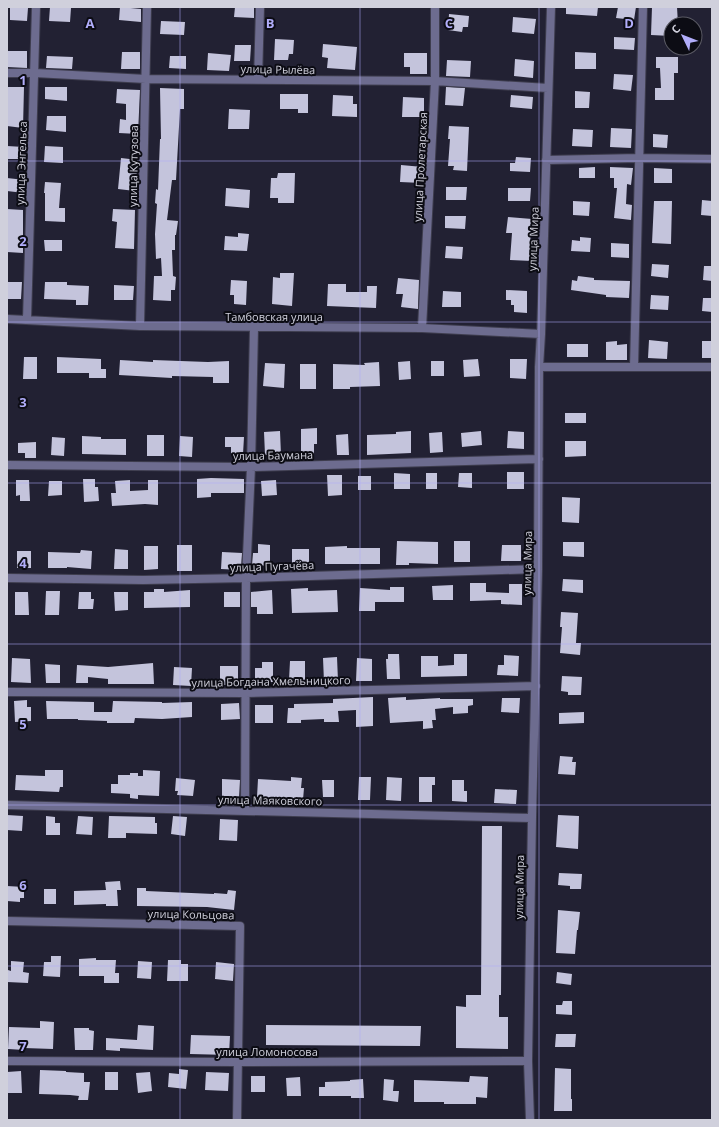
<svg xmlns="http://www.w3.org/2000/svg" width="719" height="1127" font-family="'Open Sans',sans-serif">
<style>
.building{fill:#c4c4dc}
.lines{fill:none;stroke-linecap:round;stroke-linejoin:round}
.street-casing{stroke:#3e3d4e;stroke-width:10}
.street{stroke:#6d6c8f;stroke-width:8}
.grid{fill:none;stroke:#b1adfa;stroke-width:1;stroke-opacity:0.55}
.labels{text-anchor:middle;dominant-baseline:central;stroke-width:4;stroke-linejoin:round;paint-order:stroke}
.street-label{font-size:11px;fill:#d0d0dc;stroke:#0c0c14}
.grid-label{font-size:13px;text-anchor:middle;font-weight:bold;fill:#b1adfa;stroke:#0c0c14;stroke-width:4;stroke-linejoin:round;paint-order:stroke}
</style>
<rect width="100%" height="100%" fill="#222133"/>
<!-- building -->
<path class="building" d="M10,7L28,8L27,21L10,20Z
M50,7L71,8L70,22L49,21Z
M120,7L141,9V22L119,20Z
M235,7H254V18L234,17Z
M566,7H598L597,16L566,14Z
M618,7H636L634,20L616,18Z
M652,7H677L678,24H671V36L651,35Z
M449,14L469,16L468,27H463L462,32L448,30Z
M513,17L536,19L534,34L512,32Z
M161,21L185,22L184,35L160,34Z
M614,37L635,38L634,50L614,49Z
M275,39L294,40L293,54H289L288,60H274Z
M323,44L357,47L355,70L327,68L328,58L322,57Z
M235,45H251L250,61H234Z
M7,51H27V68L7,67Z
M122,52H140V69H121Z
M575,52L596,53V69H575Z
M208,53L231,55L229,71L207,70Z
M404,53H427V74H410V67H404Z
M47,56L73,57L72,69L46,68Z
M170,56H186V69L169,68Z
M656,57H678V73H674V100H655V88H661L660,68H656Z
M515,59L534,61L533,78L514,76Z
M447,60L471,61L470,77L446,76Z
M614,74L633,75L631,91L613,89Z
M7,87H24L23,128L7,126Z
M45,87H67V101L45,99Z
M446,87L465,88L463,106L445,105Z
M160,88L184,89V109H180L176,180H172L167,220L178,221L176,235H175V250H172L173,276L176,277L175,290H171V301L153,300L154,276H162L161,258L156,259L155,234L157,204L155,203L156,189L158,190L160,139H161Z
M117,89L140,90L138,134L119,133L120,119L126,120V104L116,103Z
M575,91L590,92L589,108H575Z
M280,94H308V113H298V109H280Z
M333,95L353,96V104H357V117L332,116Z
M511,95L533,97L532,109L510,107Z
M403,97L424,98V117H402Z
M229,109L250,110L249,129H228Z
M47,116H66V132L46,130Z
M449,126L469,127L467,171L453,170L454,166H448L450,139H448Z
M611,128L632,129L631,148L610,147Z
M573,129L593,130L592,147L572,146Z
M653,134L668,135L667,148L653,147Z
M7,146L24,147V159H7Z
M45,146L63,147V163L44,162Z
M516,157L531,158L530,172L510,171V163H515Z
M121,158L138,160L135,191L118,189Z
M401,165L423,167L422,183L400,182Z
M595,167V178H579V168Z
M610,167L633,168L631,185L627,184L626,204L632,205L631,220L614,218L617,188H614V178H610Z
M654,168L672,169V183H654Z
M278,173H295L294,203H278V198H270L271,178H277Z
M7,178L25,180L24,193L7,191Z
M45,182L61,183L59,208H65V222L45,221V193H44Z
M446,187H467L466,200H446Z
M226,188L250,190L249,208L225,206Z
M508,188H531L530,201H508Z
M702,200L712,201V216L701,215Z
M573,201L590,202L589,216L573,215Z
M654,201H672L671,244L652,243Z
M7,209L23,210V253L7,252Z
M113,209L135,210L134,249L115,248L117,222L112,221Z
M445,216H466L465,229L445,228Z
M508,217L532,219L530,244H532V261L510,260L512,233H506Z
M238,233L249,234L247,251L224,250L225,236L238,237Z
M580,237L591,238L590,252L571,251L572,240L580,241Z
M44,240H62V251H45Z
M611,243L629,244V258L611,257Z
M446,246L463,247L462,259L445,258Z
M652,264L669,265L668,278L651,276Z
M704,266H712V281L703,280Z
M280,273H294L292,306L272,304L273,277L280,278Z
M578,276L594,278V280L630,281L629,298L606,297V295L571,290L572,280L577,281Z
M398,278L419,280L418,309L401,307L403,294H396Z
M231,280L247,281L246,305L234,304V295H230Z
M7,282H22L21,299H7Z
M45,282H67V285L89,286L88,305H76V300L44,299Z
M328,284H346V292H367V286H377L376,308L327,306Z
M114,285L134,286L133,300H114Z
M506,290L527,291V313L514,312V305H511V300H506Z
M443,291L461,292V307H442Z
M651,295L669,296L668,310L650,309Z
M703,298H712V312L702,311Z
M649,340L668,342L667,359L648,358Z
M617,341V345L627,344V360H606V342Z
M702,341H712V358H702Z
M567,344H588V357H567Z
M24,357H37V379H23Z
M57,357L101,359V369H106V378H89V373H57Z
M478,359L480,376L464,377L463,360Z
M510,359H527L526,379L510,378Z
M120,360L153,362V360L208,362L229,361V383H213V377L172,376V378L119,375Z
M410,361L411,379L399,380L398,362Z
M431,361H444V376H431Z
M379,362L380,386L350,387V389H333V364L365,365L364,363Z
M265,363L285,364L284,388L263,386Z
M300,364H316V389H300Z
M565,413H586V423H565Z
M317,428V444H314V456H301V429Z
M280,431L281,455H265L264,432Z
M411,431V453L367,455V435L396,434V432Z
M481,431L482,445L462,447L461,433Z
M508,431L524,432V449L507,448Z
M442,432L443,452L430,453L429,433Z
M348,434L349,455H337L336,435Z
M147,435H164V456H147Z
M82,436L101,437V439H126V455L82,454Z
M180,436L193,437L192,457L179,456Z
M52,437L65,438L64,456L51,455Z
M225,437H244L243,454H231V447H225Z
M565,441H586V456L565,457Z
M36,442V458H25V453H18V443Z
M507,472H524V489H507Z
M394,473L410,474V489H394Z
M426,473H437V489H426Z
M459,473H472V488L458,487Z
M327,475H342V495L328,496Z
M358,476H371V490H358Z
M211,478L244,479V493H211V497L197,498V479Z
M83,479H95V487H98L99,501L84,502Z
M16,480H29L30,501H20V495L16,496Z
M130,480V491L148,490V480H158V505L145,504L112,506L111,493H116L115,481Z
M276,480L277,495L262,496L261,481Z
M49,481H62V495L48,496Z
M562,497L580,498L579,523L562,522Z
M397,541L438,542V564L409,563V565H396Z
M454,541H470V562H454Z
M563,542H584V557L563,556Z
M258,544L270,545V566L252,565L253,553H258Z
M177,545H192V571H177Z
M502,545H521V561H501Z
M144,546H158V569L144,570Z
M347,546V548H380V564H325V547Z
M115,549L128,550V569H114Z
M292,549H309V565H292Z
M81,550L92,551L91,569L67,567V568H48V552L80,553Z
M17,551H31V568H17Z
M222,552L242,553L241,570L221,569Z
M563,579L583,580V593L562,591Z
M470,583H486V592L509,593V584H522V605L501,604V600L470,601Z
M453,585V600H433L432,586Z
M390,587H404V602H375V611H359L360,588L390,590Z
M308,588V591L337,590L338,612L292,613L291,589Z
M154,589H164V592L190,590V607L144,608V592H154Z
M272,590L273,614H257V607H251V592Z
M46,591H60L59,615H45Z
M15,592H28L29,615H15Z
M79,592H91V599H94L93,609H78Z
M114,592H128V610L115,611Z
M224,592H240V607H224Z
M561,612L578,613L576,643H581L580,655L560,653L562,627H560Z
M388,654H399L400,679H387L386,659H388Z
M454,654H467V676L421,677V656H438V666L454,665Z
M504,655L519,656L518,676L497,675L498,665H504Z
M337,657L338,681L324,682L323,658Z
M12,658L30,659L31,683L11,682Z
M357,658L372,659V681H356Z
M290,661H305V681L289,680Z
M262,662H273V682H255V668H262Z
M153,663L154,684H108V679L88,677V683H76L77,665L108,667Z
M45,664L60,665V683H46Z
M220,666H238V685H220Z
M174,667L192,668L191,686L173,685Z
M562,676L582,677L581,695H568V692L561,691Z
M373,697V726L356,727V710L338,711L339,722H324V719L301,720V723H287L288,708H294V704L333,703V699Z
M406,697V700L440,698V699H473V705L468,706V713L453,714V707L435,709L436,720H432L433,728L423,729V721L390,723L388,698Z
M502,698H520L519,713L501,712Z
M27,700V707H31V721L15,722L14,701Z
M46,701L94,702V712H112L113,701L162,702V703L192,702V717L162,719L135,718L134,723H107V721L78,720V719H47Z
M239,703L240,719L221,720V704Z
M255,705H273V723H255Z
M584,712V723L559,724V713Z
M560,756L573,757L572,762H576L575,775L558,774Z
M45,770H63V787H60L59,792L15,790L16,775L45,776Z
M143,770L160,771L159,796L138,795V799L130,798V794L111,793V784H118V775H130V773H138V776H143Z
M291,777L302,778L301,788H304L303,800L257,797L258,779L291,781Z
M359,777H371L370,800H358Z
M387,777L402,778L401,801L386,800Z
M419,777H435V785H432V802H419Z
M176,778L195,780L193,796L177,795L178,791H175Z
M222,779L240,780L239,798L222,797Z
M322,780H334V797H323Z
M452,780H464V791H467V802L452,801Z
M495,789L517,790L516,804L494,803Z
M7,815L23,816L22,831L7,830Z
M558,815L579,816L578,849L556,847Z
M46,816L55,817V823H60V835H46Z
M78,816L93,817L92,835L76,834Z
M109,816L155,817V823H157V834L126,833V838H108Z
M173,816L187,817L185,836L171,834Z
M220,819L238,820L237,841L219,840Z
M482,826H502L501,995H499V1017H508V1049L456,1048V1006L466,1007V995H481Z
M559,873L582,874L581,889H570V886L558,885Z
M120,881L121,890H117L118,906H106V904L74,905V891L106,890L105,882Z
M7,886L24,887V898H20V902L7,901Z
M137,888H146V891L214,894V893L227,894L228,890L236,891L234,910L207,907L137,906Z
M44,889H56V904H44Z
M558,910L580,912L578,930H577L575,954L556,953Z
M51,956H61L60,977L43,976L44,962H51Z
M96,958V960H116L115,973H119V983H104V976H79V959Z
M168,960H181V964H188V981H167Z
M11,961L24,962L23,972L29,973L28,983L7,982L8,970L11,971Z
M138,961L152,962L151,979L137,978Z
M216,962L234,964L233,981L215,979Z
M557,972L572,974L571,985L556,983Z
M563,1001H572V1015L556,1014V1005H562Z
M40,1021L54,1022L53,1049L24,1048V1050L8,1049L9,1027L40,1028Z
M138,1025L154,1026L153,1050L120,1048V1051L106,1050V1038L137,1040Z
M266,1025L421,1026L420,1046L266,1045Z
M74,1028H89V1030L94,1031L93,1050H75Z
M556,1034H576L575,1047H555Z
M191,1035L230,1036L229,1055L190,1054Z
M555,1068L571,1069V1099H572V1111H554Z
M179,1069L188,1070L186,1089L168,1087L169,1073L179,1074Z
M40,1070L66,1071V1072L84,1073V1082H90L88,1100H78L79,1096L70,1095L39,1094Z
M21,1071L22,1093H7V1072Z
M105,1072H118V1090H105Z
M150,1072L152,1091L138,1093L136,1073Z
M206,1072L229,1073L228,1091L205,1090Z
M251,1076H265V1092H251Z
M470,1076L488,1077L487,1098L476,1097V1104H444V1102H414V1080L469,1082Z
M300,1077L301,1096H287L286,1078Z
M363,1079L364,1098H351V1096H319V1087H325V1082L350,1081V1080Z
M384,1079L394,1080L393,1091H399L398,1102L383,1100Z"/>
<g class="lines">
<!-- street casing -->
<g class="street-casing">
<path id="street" d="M7,73H35L146,79L435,81L548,88
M258,80L260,7
M546,160L639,158L712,159
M7,319L140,326L422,328L541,334
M27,320L36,7
M140,326L147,7
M422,328L435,81V7
M539,367H712
M634,367L643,7
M7,465L251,467L539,459
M7,578L143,580L246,578L538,569
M7,692L246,693L536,686
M7,805L532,818
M245,810L246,578L251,467L254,328
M7,921L240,926L237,1120
M7,1061L237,1062L528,1061
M530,1120L528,1061L532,818L538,569L539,367L541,334L551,7"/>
</g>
<!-- street -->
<use href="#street" class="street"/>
</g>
<!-- grid -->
<path class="grid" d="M180,7V1120M360,7V1120M539,7V1120M7,161H712M7,322H712M7,483H712M7,644H712M7,805H712M7,966H712"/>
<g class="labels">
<!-- street labels -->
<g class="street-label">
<text transform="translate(278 69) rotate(1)">улица Рылёва</text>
<text transform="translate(21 163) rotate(-88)">улица Энгельса</text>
<text transform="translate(133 166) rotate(-89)">улица Кутузова</text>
<text transform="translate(420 167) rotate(-87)">улица Пролетарская</text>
<text transform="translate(533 239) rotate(-88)">улица Мира</text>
<text x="274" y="316">Тамбовская улица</text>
<text transform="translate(273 455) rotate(-1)">улица Баумана</text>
<text transform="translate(527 563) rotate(-89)">улица Мира</text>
<text transform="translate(272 566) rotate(-2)">улица Пугачёва</text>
<text transform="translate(271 681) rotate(-1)">улица Богдана Хмельницкого</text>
<text transform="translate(270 800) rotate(1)">улица Маяковского</text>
<text transform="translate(519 887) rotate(-89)">улица Мира</text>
<text transform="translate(191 914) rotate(1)">улица Кольцова</text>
<text x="267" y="1051">улица Ломоносова</text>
</g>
</g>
<g class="grid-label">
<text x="90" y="28">A</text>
<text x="270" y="28">B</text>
<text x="449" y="28">C</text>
<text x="629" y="28">D</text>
<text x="23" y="85">1</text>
<text x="23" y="246">2</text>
<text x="23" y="407">3</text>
<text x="23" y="568">4</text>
<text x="23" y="729">5</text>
<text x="23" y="890">6</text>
<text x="23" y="1051">7</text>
</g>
<!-- border -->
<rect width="719" height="1127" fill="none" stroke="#d0d0dc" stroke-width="16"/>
<!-- north arrow -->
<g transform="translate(683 36) rotate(313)"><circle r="19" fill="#0c0c14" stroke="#5a5a64"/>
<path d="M0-3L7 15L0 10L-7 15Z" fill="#b1adfa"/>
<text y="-6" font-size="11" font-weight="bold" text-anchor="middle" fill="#d0d0dc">С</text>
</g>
</svg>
